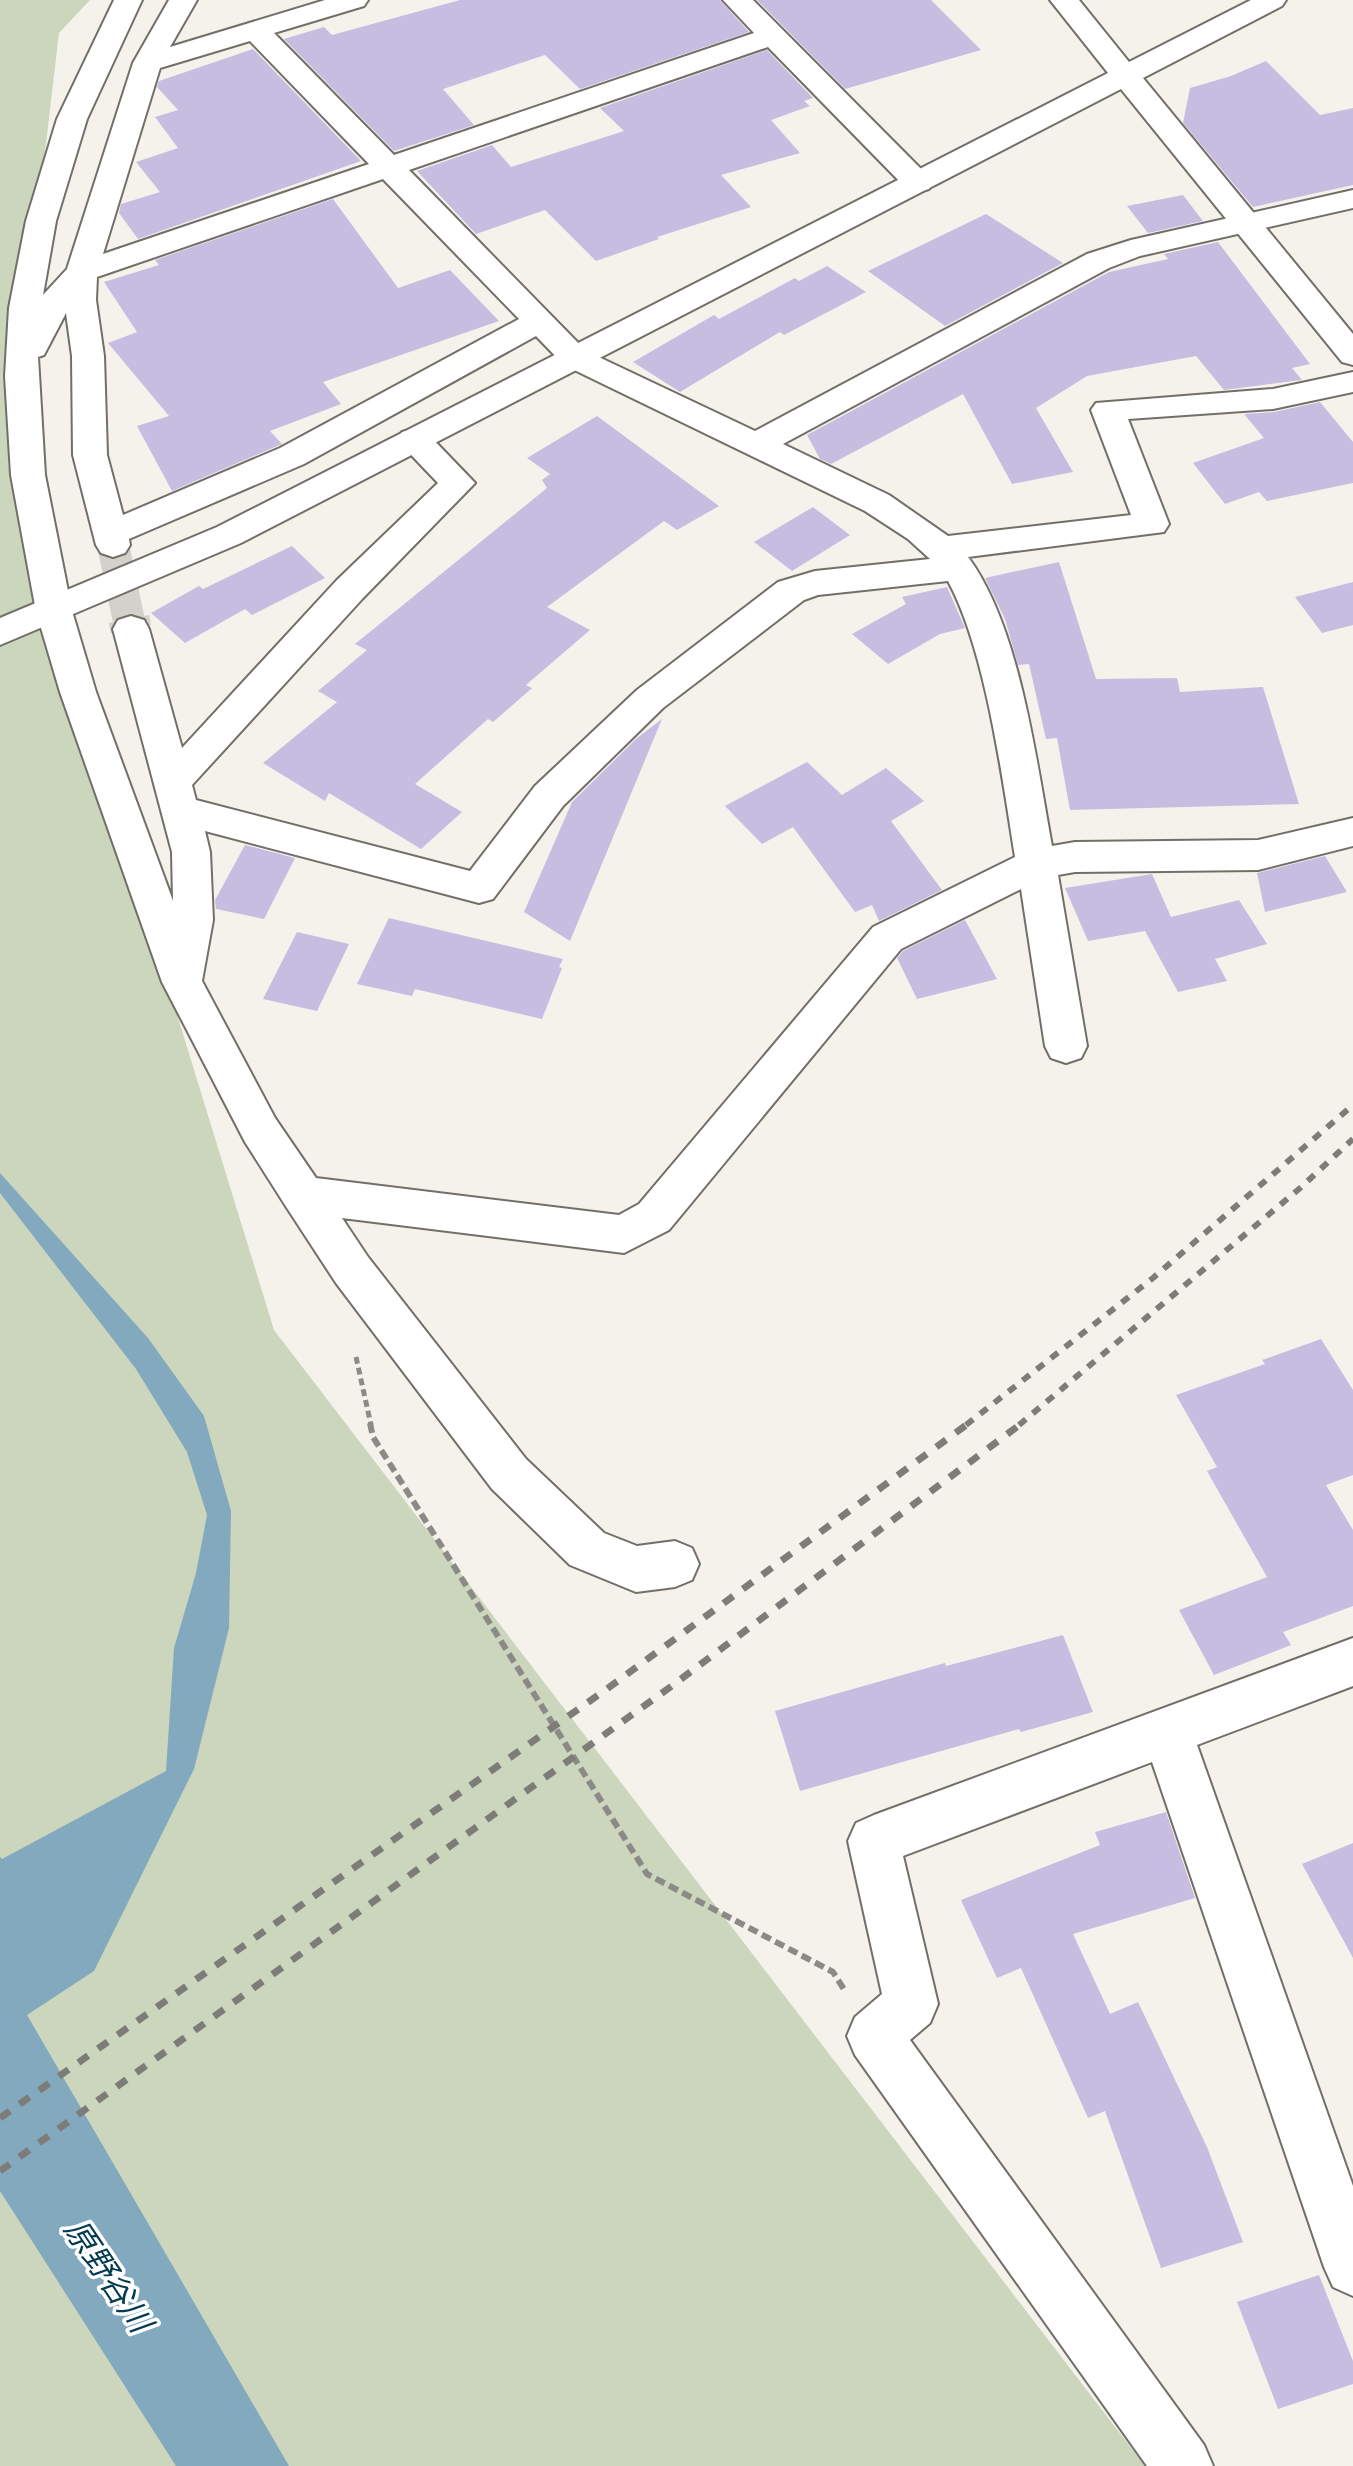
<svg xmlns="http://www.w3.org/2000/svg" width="1353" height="2466" font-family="Ubuntu,'Noto Sans JP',sans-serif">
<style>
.green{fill:#cbd6bc}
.water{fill:#83a9be}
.building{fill:#c7bde1}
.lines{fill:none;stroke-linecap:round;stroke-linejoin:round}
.minor-tunnel-far1{stroke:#d3d1cb;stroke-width:32;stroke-dasharray:32 16;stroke-linecap:butt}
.minor-tunnel{stroke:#d3d1cb;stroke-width:41;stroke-dasharray:41 20;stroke-linecap:butt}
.minor-casing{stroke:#726f69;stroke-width:4}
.tertiary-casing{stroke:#726f69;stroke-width:4}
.path-far1{stroke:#8c8a86;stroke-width:5;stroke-dasharray:7 4;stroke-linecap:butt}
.path{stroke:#8c8a86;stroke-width:6;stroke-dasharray:10 5;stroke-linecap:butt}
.minor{fill:#fff;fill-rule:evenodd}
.tertiary{fill:#fff;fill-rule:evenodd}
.rail-far1{stroke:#7e7c78;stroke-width:6;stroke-dasharray:9 9;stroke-linecap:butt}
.rail{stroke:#7e7c78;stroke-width:7;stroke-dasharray:12 12;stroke-linecap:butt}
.labels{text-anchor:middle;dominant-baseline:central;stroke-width:7;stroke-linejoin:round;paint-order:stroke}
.near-water-label{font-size:32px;font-style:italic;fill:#033b51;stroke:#fff}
</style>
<rect width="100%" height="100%" fill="#f5f2ec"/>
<!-- green -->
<path class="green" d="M0,0H90L59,33L8,465L274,1330L1145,2466H0Z"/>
<!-- water -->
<path class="water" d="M0,1173L148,1338L204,1416L231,1511L229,1628L194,1769L94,1971L27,2015L289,2466H176L0,2191V1857L2,1859L166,1771L174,1648L196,1573L207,1515L187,1452L136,1369L0,1193Z"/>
<!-- building -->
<path class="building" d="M460,0H720L749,32L580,89L545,55L443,89L474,125L394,151L284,39L324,27L332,35Z
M757,0H931L981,50L845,89Z
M253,49L361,161L138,239L119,213L121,204L160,192L136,162L178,148L155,117L178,110L157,87L159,81Z
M767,50L813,98L804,101L810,106L771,120L800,153L721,175L751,207L657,237L659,239L596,261L545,210L476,234L417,171L492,145L511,167L624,131L600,108Z
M1266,61L1320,115L1353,108V185L1253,207L1183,123L1190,88L1231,76Z
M1183,195L1203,221L1148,233L1127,206Z
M333,199L398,288L450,270L499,321L323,382L341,404L270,431L282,444L172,491L137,426L169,416L108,343L137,332L104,282L159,265L155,260Z
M986,214L1063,263L945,326L868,271Z
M1218,242L1310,364L1292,368L1302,380L1224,390L1196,356L1087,376L1036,408L1073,472L1012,484L963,394L831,464L820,459L807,435L1109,272L1168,259L1164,254Z
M827,266L866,292L784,335L780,332L680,392L633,362L714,315L719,319L795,278L799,281Z
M1320,402L1353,442V483L1267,501L1259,492L1225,504L1193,463L1264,438L1244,414L1274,412Z
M597,416L719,506L677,530L664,521L547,607L590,630L526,685L532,688L493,722L488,719L415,784L462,812L421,849L329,793L325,801L263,763L337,702L318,691L367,650L355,644L547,488L542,480L550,474L527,458Z
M813,507L850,535L792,571L754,542Z
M292,546L325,578L252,615L245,609L185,643L151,613L199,586L203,589Z
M1059,562L1096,679L1177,678L1180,692L1263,687L1299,804L1070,810L1057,738L1046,739L1029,664L1018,665L1005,619L985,578Z
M1353,582V625L1322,633L1295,597Z
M947,587L965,628L940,634L888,664L852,634L906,604L902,597Z
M662,719L570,941L524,912L572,802L637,738Z
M807,762L842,795L886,768L924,801L891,821L942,890L879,921L872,905L855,912L793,827L762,844L725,806Z
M245,845L295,858L264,919L216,909L215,900Z
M1325,856L1347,892L1265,912L1257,873Z
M1152,874L1171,917L1239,900L1267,944L1215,959L1227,981L1178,992L1145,931L1088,941L1065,888Z
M389,918L563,959L559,967L562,968L542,1019L415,989L412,996L357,984Z
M965,920L997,979L917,999L897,958L903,951Z
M297,932L349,944L317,1011L263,999Z
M1321,1339L1353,1390V1475L1326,1485L1353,1530V1606L1283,1632L1291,1645L1214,1675L1179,1610L1267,1577L1207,1471L1217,1467L1176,1395L1265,1364L1262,1360Z
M1063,1635L1093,1712L1021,1732L1019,1729L800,1791L775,1711L945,1663L946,1666Z
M1166,1812L1195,1898L1073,1934L1110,2014L1138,2002L1207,2147L1243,2242L1161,2268L1105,2111L1088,2118L1021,1968L997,1978L961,1900L1100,1845L1095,1832Z
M1353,1843V1958L1302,1864Z
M1319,2275L1353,2361V2384L1278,2409L1237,2302Z"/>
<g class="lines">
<!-- minor-tunnel-far1 -->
<path class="minor-tunnel-far1" d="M113,545L129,621"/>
<!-- minor-tunnel -->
<path class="minor-tunnel" d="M129,619L131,629"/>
<!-- minor casing -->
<g class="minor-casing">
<path id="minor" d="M114,0H142L87,119L56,221L43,295L67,269L133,63L169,0H197L170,47L325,0H368L364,6L274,33L394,155L754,33L723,0H753L929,177L933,183L929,189L918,192L907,189L768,47L409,170L586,351L755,431L1087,254L1131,240L1353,190V208L1140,256L1109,268L783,444L889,495L948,536L1131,515L1091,410L1096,403L1273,389L1353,372V392L1273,409L1128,419L1169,524L1164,532L968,557C1020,627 1036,760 1052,846L1075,842L1258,840L1353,818V846L1258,870L1075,872L1058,875L1087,1046L1081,1058L1066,1063L1051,1058L1045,1046L1021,889L901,949L669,1230L624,1253L342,1218L368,1257L526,1459L604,1533L637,1546L675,1541L692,1548L699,1564L692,1580L675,1587L636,1592L570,1565L492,1489L336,1283L287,1208L245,1142L162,982L60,692L36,611L11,475L5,376L9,308L26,221L57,119ZM250,41L369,164L103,254L160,68ZM383,179L519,319L280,448L123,515L107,455L104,356L96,300L97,277ZM66,313L72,356L73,455L96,545L101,553L113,557L125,553L130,545L129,539L304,464L536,336L564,365L865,511L908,539L930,559L815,571L778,582L637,690L535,786L470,871L196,800L192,785L363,598L475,483L426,432L414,429L402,432L397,440L438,483L337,580L182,748L149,629L144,620L131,616L118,620L113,629L172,852L173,901L96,692L72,611L45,475L38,357L44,355ZM948,581C986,651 1002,777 1015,857L873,927L639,1204L619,1215L316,1178L275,1118L202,981L213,920L210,852L205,831L479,903L493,899L563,806L663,708L804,600L818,595Z
M1353,1638V1686L1197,1745L1353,2186V2296L1333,2287L1324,2267L1152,1762L903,1856L938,2004L930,2023L910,2040L1204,2445L1213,2466H1147L855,2055L847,2036L855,2017L882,1994L848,1841L856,1823L874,1815Z"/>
</g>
<!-- tertiary casing -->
<g class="tertiary-casing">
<path id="tertiary" d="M1050,0H1079L1129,62L1251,0H1286L1282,6L1143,78L1353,334V365L1342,362L1121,89L241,543L0,645V618L217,527L1108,73Z"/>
</g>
<!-- path-far1 -->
<path class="path-far1" d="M356,1357L371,1425"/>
<!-- path -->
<path class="path" d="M370,1423L373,1437L647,1874L833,1972L845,1991"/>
<!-- minor -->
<use href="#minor" class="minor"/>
<!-- tertiary -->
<use href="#tertiary" class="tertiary"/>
<!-- rail-far1 -->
<path class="rail-far1" d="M966,1425L1153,1278L1353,1105
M1019,1425L1299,1189L1353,1139"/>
<!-- rail -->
<path class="rail" d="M0,2118L604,1691L969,1423
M0,2171L669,1688L1022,1423"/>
</g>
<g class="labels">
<!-- near-water labels -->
<g class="near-water-label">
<text transform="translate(109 2275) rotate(56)">原野谷川</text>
</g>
</g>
</svg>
